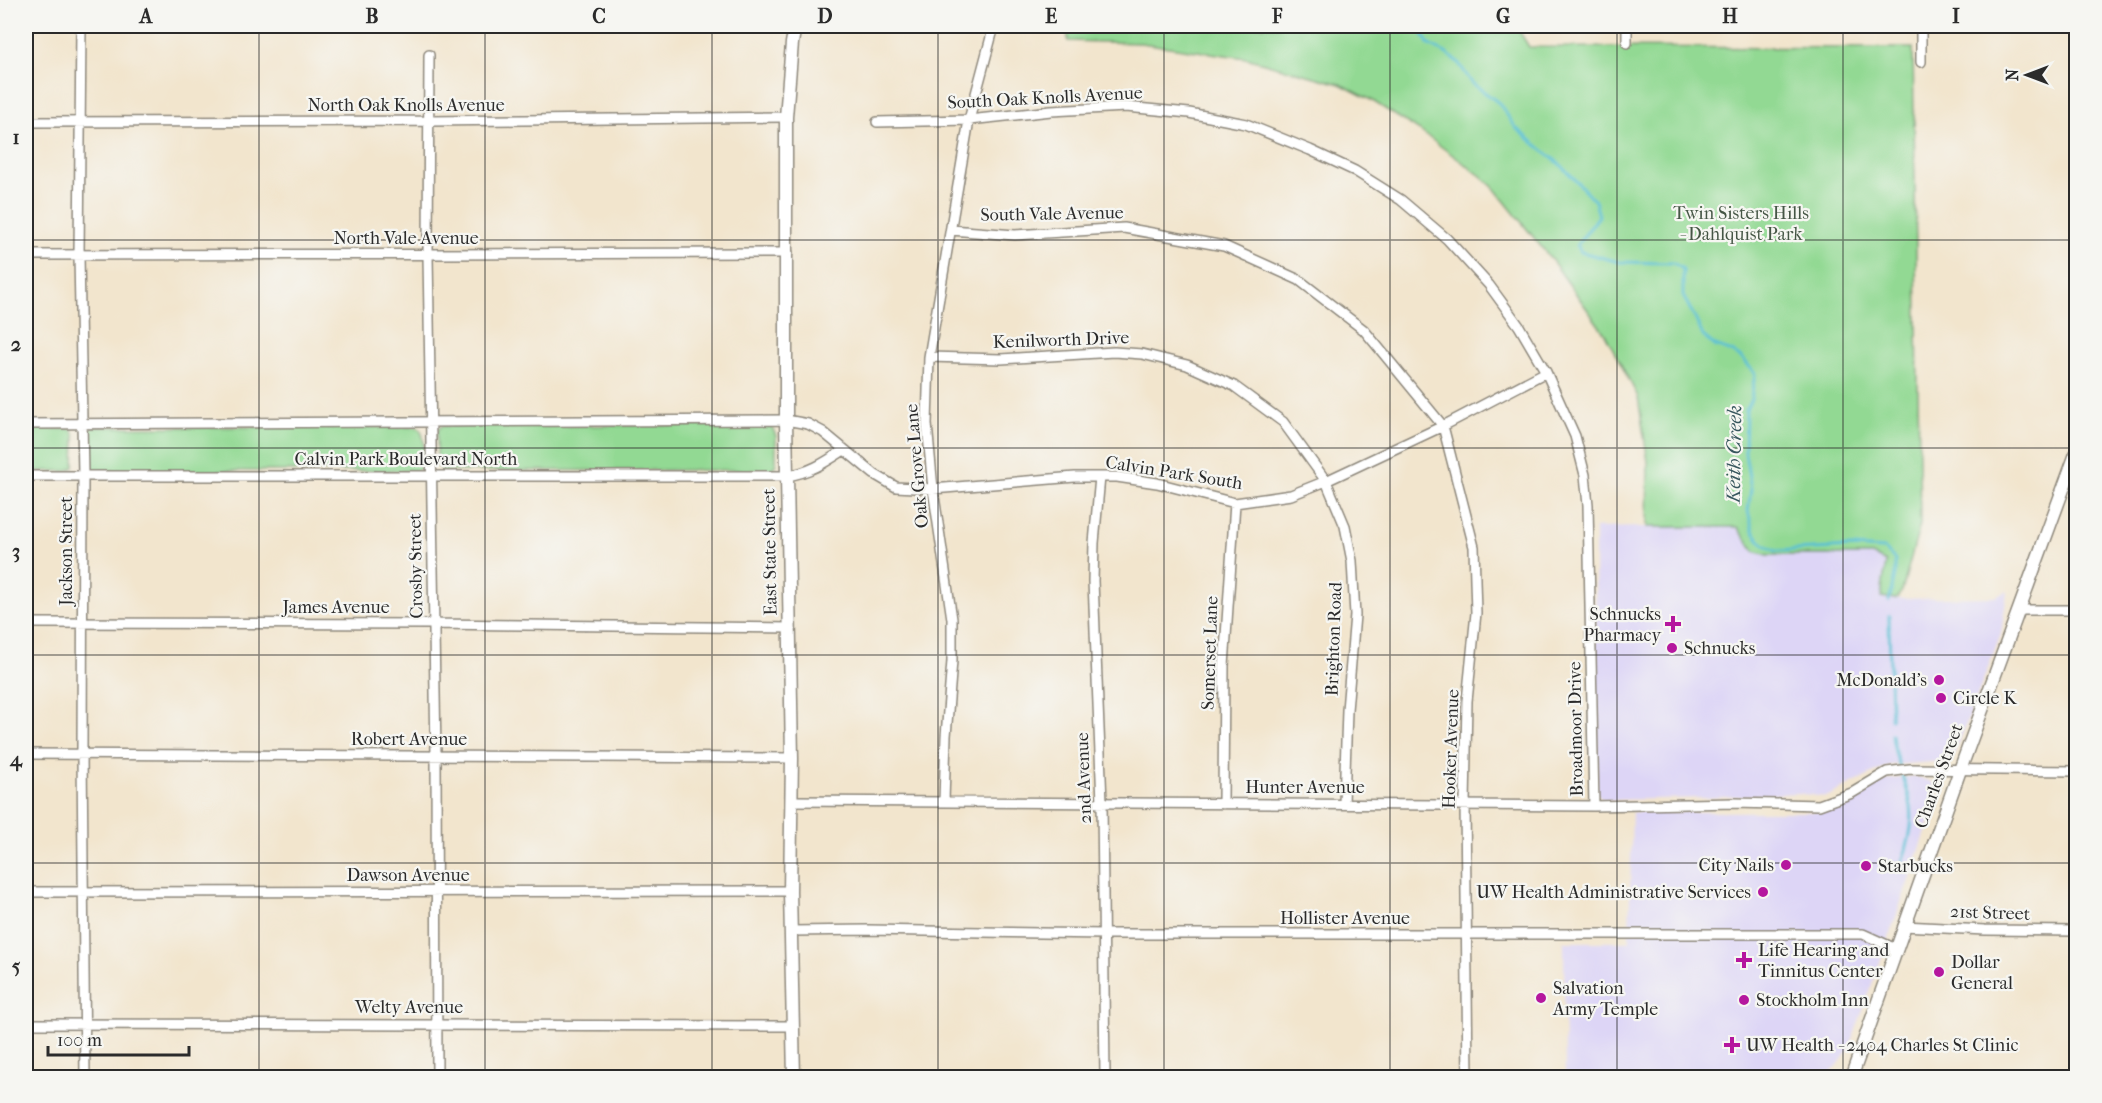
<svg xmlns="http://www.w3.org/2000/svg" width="2102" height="1103" font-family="'IM FELL French Canon',serif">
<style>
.built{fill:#ddd5f6}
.green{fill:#92d993;stroke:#5e825f;stroke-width:1.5}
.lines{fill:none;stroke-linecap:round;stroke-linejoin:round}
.stream{stroke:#57bfd4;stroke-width:3}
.minor-casing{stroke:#8e887c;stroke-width:12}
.major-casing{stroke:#8e887c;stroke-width:15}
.minor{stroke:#fff;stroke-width:9}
.major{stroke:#fff;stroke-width:12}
.grid{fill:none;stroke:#2b2b2b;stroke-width:1.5;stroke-opacity:0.55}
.poi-dot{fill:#b5179e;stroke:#f6f6f2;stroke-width:2}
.labels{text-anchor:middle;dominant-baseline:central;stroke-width:4.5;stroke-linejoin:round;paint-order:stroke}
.street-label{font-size:18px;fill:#2b2b2b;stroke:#f6f6f2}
.park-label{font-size:18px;fill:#455645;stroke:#f6f6f2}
.poi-label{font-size:18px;fill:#2b2b2b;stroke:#f6f6f2;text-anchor:start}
.water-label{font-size:20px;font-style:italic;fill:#38575e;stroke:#f6f6f2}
.neatline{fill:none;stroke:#2b2b2b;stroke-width:2}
.grid-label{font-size:20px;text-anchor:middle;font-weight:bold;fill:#2b2b2b}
</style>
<rect width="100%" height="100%" fill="#f6f6f2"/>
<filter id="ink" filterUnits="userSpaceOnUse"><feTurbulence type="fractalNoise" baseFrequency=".0167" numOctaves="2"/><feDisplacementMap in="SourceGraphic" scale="12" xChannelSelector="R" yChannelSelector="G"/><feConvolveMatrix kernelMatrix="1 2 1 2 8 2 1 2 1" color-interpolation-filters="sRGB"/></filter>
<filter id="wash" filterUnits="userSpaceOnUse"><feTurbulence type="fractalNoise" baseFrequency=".008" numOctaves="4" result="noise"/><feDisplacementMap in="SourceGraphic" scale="24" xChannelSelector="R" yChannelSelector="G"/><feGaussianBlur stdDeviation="1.35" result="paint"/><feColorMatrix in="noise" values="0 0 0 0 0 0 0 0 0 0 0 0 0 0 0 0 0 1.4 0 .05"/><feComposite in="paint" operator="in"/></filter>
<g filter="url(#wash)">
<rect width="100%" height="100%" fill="#f2e5cd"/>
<!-- built -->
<path class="built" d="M1647,527H1737L1754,551L1768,555H1872L1886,561L1882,597L1896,599L1995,597L2007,591L2001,634L1954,755L1945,761L1890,765L1826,797L1796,793L1706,798L1604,800L1600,797L1597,793L1595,528Z
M1913,776L1932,782L1937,791V801L1849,1049L1836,1068L1823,1078L1565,1077L1564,942H1629L1632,812H1816L1833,809L1853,799L1872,786L1886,780Z"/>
<!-- green -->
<path class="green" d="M1068,26H1516L1529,47L1913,48L1920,525L1902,591L1896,599L1881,597L1886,562L1872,555H1768L1754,551L1738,527H1647L1648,462L1638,397L1605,334L1551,259L1494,188L1481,176L1420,131L1371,100L1340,84L1246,58L1141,43L1068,41Z
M764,425L772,427L776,436V464L772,469L767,470L444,471L437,466V431L441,426Z
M95,427H417C427,434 423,452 423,463L422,468L415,471H93L87,465L86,434L88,430Z
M26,428L72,429L75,436L74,467L67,471H26Z"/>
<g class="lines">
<!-- stream -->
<path class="stream" d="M1424,26L1422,33L1429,45L1444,52L1458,62L1472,83L1499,103L1516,128L1562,166L1595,201L1599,216L1577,245L1581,252L1619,262L1673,263L1683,269V296L1694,316L1703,336L1715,346L1732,352L1743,359L1755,374L1751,399L1746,410L1745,453L1751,489L1748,511L1753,531L1763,544L1776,551L1852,547L1885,549L1895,560V575L1889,601
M1889,616L1891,719
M1892,734C1894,760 1907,782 1911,807C1914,828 1907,848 1900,867"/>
</g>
</g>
<g filter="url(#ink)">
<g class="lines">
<!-- minor casing -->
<g class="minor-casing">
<path id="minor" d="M81,26L79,255L83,476L82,754L85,1078
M1627,26V43
M1921,26V62
M429,55L428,255L436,755L437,1078
M26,122L430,121L786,117
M877,122L969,120L1051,111L1126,107L1189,113L1246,124L1310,150L1355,171L1401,200L1447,239L1489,285L1519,326L1546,372L1575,436L1585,475L1588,505L1594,806
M951,230L1015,235L1124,228L1224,246L1299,280L1364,330L1443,426L1474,547L1476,613L1467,701L1465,804L1468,1078
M26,255L788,253
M929,357L1001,359L1114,352L1142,354L1187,365L1234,386L1283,422L1326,481L1345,526L1352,561L1355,615L1347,710L1344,804
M26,424L786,420L808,424L823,432L874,474L896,487L933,489L1075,477H1117L1157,483L1235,503L1291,495L1326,481L1443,426L1546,372
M26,476H787C811,472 824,463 844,450
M1100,477L1094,543L1093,581L1102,802L1105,1078
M2020,610H2076
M26,623L433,624L790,628
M26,754L792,758
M792,801L1594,806L1735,803L1819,805L1852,793L1887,772L1910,769L2076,771
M944,801L946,736L952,661V619L933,489L927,424L929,357L969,120L994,26
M1223,804L1224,666L1235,503
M26,892L790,891
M1903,926L1985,930L2076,931
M792,931L868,930L1104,934H1863L1896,949
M26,1024L793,1026"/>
</g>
<!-- major casing -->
<g class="major-casing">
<path id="major" d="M794,1078L790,891L792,758L786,420V117L792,43L795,26
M1851,1078L1960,770L2076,454"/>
</g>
<!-- minor -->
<use href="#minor" class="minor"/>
<!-- major -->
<use href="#major" class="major"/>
</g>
</g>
<!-- grid -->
<path class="grid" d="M259,26V1078M485,26V1078M712,26V1078M938,26V1078M1164,26V1078M1390,26V1078M1617,26V1078M1843,26V1078M26,240H2076M26,448H2076M26,655H2076M26,863H2076"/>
<!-- markers -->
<g class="poi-dot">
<path d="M1670 615h6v6h6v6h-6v6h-6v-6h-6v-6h6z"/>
<circle cx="1672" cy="648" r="6"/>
<circle cx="1939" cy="680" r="6"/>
<circle cx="1941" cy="698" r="6"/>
<circle cx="1786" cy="865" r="6"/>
<circle cx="1866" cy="866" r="6"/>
<circle cx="1763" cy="892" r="6"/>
<path d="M1741 951h6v6h6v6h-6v6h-6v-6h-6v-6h6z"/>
<circle cx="1939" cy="972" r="6"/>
<circle cx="1541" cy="998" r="6"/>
<circle cx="1744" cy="1000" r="6"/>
<path d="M1729 1036h6v6h6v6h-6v6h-6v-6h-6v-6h6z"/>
</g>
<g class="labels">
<!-- street labels -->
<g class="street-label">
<text transform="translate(1045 98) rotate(-3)">South Oak Knolls Avenue</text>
<text x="406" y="105">North Oak Knolls Avenue</text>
<text transform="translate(1052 214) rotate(-1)">South Vale Avenue</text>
<text x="406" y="238">North Vale Avenue</text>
<text transform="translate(1061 340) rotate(-2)">Kenilworth Drive</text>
<text x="406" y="459">Calvin Park Boulevard North</text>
<text transform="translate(917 466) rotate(-95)">Oak Grove Lane</text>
<text transform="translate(1174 473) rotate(9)">Calvin Park South</text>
<text transform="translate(66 551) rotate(-90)">Jackson Street</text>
<text transform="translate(770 552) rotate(-91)">East State Street</text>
<text transform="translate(416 566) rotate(-91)">Crosby Street</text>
<text x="336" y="607">James Avenue</text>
<text transform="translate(1334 639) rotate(-88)">Brighton Road</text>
<text transform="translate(1210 653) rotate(-88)">Somerset Lane</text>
<text transform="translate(1576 729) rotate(-91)">Broadmoor Drive</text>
<text x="409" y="739">Robert Avenue</text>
<text transform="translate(1451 749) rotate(-88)">Hooker Avenue</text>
<text transform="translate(1939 776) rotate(-70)">Charles Street</text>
<text transform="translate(1084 778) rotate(-92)">2nd Avenue</text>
<text x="1305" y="787">Hunter Avenue</text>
<text x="408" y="875">Dawson Avenue</text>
<text transform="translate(1990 913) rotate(2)">21st Street</text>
<text x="1345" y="918">Hollister Avenue</text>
<text x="409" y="1007">Welty Avenue</text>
</g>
<!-- park labels -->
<g class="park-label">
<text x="1741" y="213">Twin Sisters Hills<tspan x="1741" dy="21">- Dahlquist Park</tspan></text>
</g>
<!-- poi labels -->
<g class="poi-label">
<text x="1661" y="614" text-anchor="end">Schnucks<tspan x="1661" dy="21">Pharmacy</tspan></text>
<text x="1684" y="648">Schnucks</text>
<text x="1927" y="680" text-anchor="end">McDonald's</text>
<text x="1953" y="698">Circle K</text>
<text x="1774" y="865" text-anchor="end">City Nails</text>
<text x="1878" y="866">Starbucks</text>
<text x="1751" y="892" text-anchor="end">UW Health Administrative Services</text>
<text x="1758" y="950">Life Hearing and<tspan x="1758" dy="21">Tinnitus Center</tspan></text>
<text x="1951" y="962">Dollar<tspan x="1951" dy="21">General</tspan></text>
<text x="1553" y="988">Salvation<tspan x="1553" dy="21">Army Temple</tspan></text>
<text x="1756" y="1000">Stockholm Inn</text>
<text x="1746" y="1045">UW Health - 2404 Charles St Clinic</text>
</g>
<!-- water labels -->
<g class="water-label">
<text transform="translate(1734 454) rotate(-89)">Keith Creek</text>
</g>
</g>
<!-- margin -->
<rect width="2102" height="1103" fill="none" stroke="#f6f6f2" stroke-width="66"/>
<!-- north arrow -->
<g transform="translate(2027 75) rotate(270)" stroke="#f6f6f2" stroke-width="4.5" paint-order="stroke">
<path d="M0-4.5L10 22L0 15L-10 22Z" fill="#2b2b2b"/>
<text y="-9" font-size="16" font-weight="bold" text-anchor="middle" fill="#2b2b2b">N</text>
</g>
<!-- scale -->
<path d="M48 1046v9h141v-9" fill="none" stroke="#2b2b2b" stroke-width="3"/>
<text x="57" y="1046" font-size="18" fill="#2b2b2b" stroke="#f6f6f2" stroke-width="4.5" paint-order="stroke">100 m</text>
<rect x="33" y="33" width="2036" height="1037" class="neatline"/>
<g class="grid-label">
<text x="146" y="23">A</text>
<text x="372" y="23">B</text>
<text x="599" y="23">C</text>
<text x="825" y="23">D</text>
<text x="1051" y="23">E</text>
<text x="1277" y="23">F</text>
<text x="1503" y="23">G</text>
<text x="1730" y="23">H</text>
<text x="1956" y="23">I</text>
<text x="16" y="144">1</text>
<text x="16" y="351">2</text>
<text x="16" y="558">3</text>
<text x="16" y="766">4</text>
<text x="16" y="973">5</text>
</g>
</svg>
